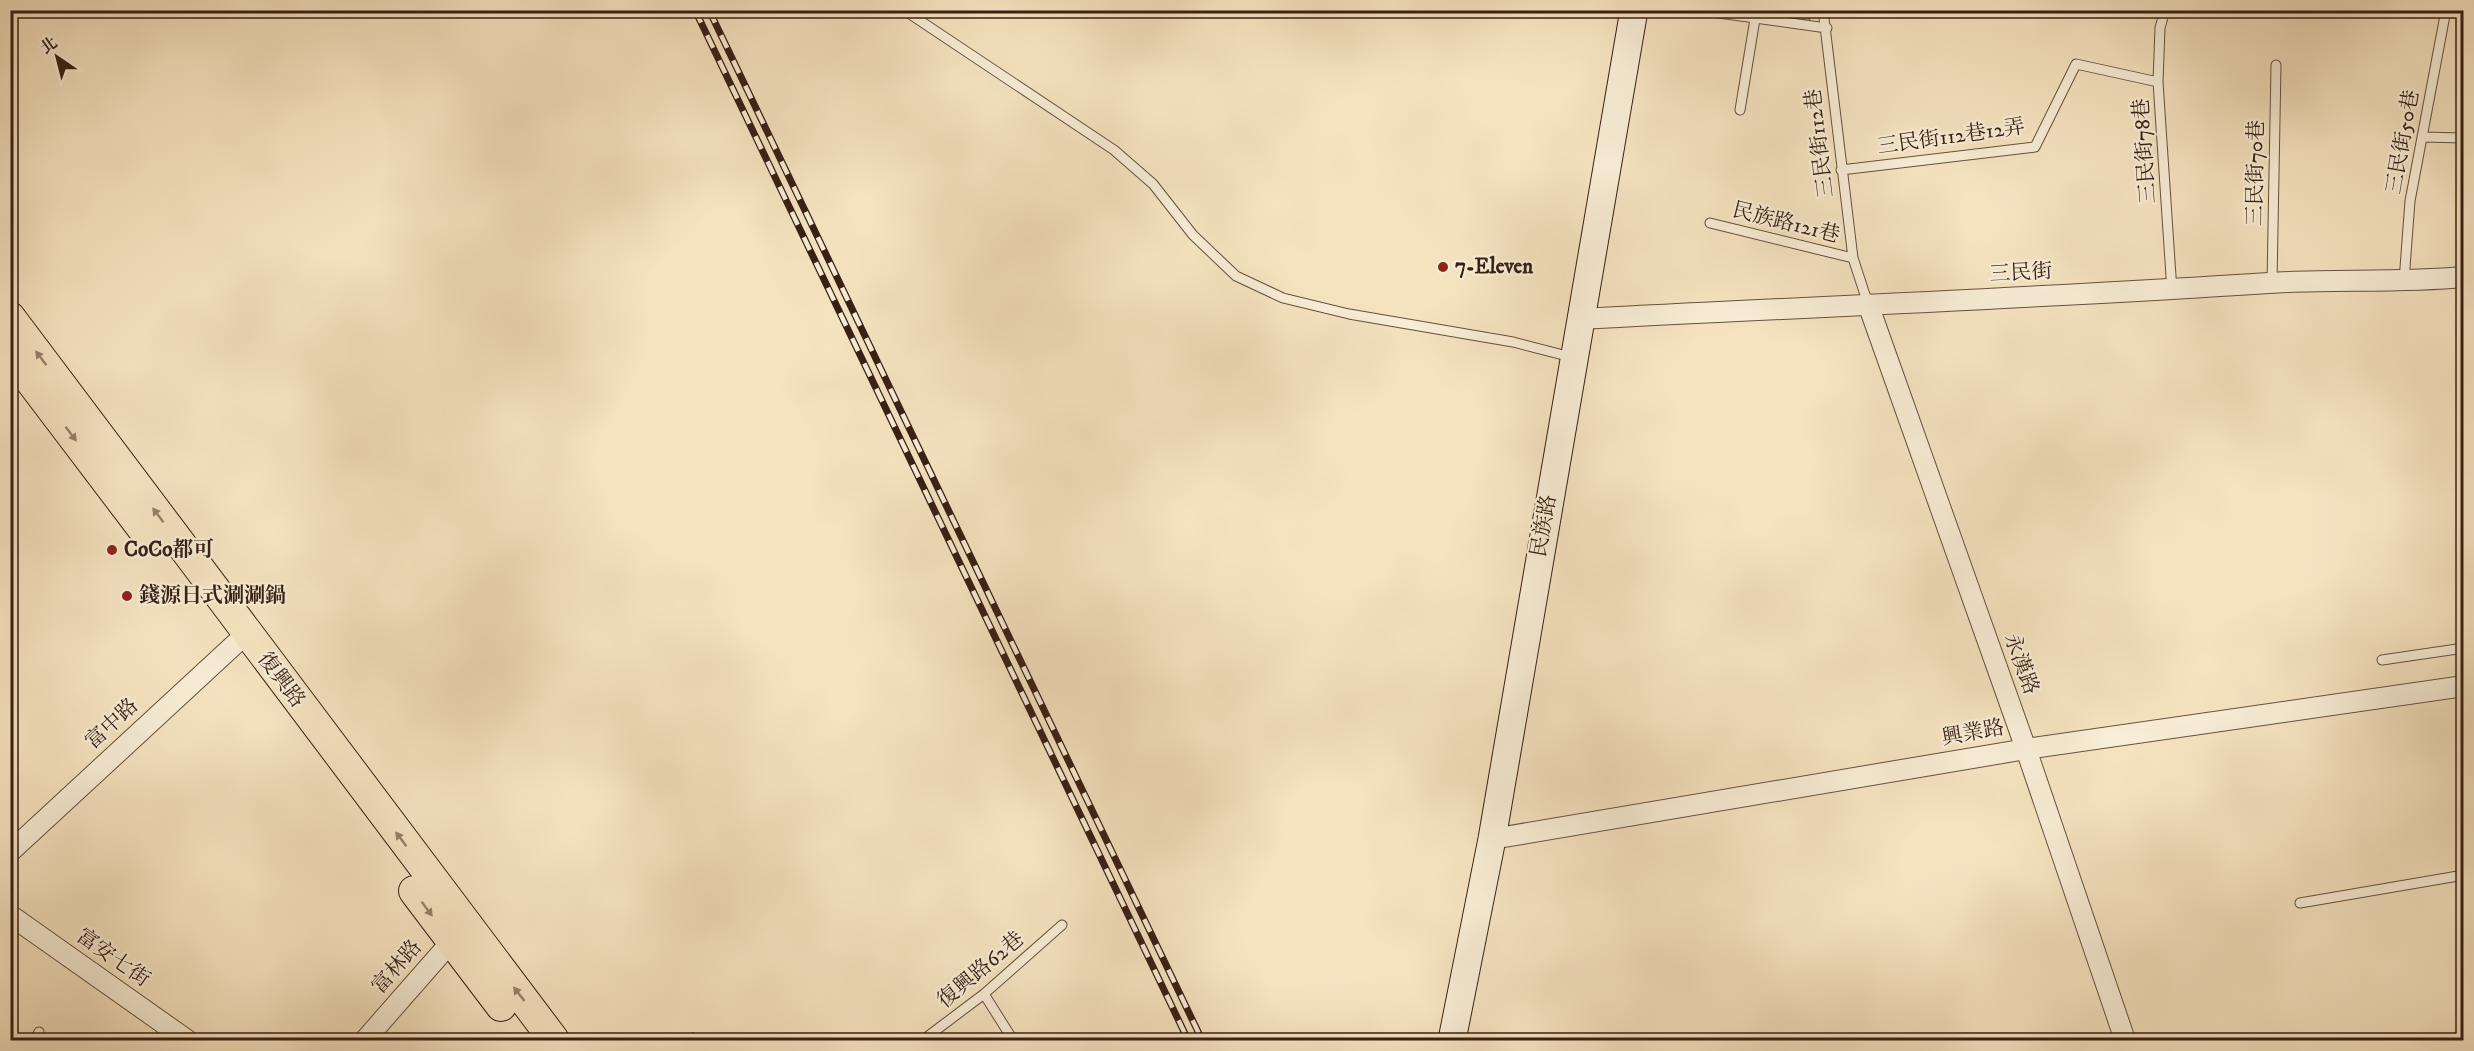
<svg xmlns="http://www.w3.org/2000/svg" width="2474" height="1051" font-family="'IM FELL DW Pica','Noto Serif TC',serif">
<style>
.green{fill:#b8c495;stroke:#787254;stroke-width:1.5}
.building{fill:#e3a680;stroke:#371f14;stroke-width:1.5}
.lines{fill:none;stroke-linecap:round;stroke-linejoin:round}
.lane-casing{stroke:#66503f;stroke-width:11}
.street-casing{stroke:#66503f;stroke-width:22}
.secondary-casing{stroke:#371f14;stroke-width:29}
.primary-casing{stroke:#371f14;stroke-width:32}
.lane{stroke:#f8edd6;stroke-width:9}
.street{stroke:#f8edd6;stroke-width:20}
.secondary{stroke:#f8edd6;stroke-width:27}
.primary{stroke:#f5e3c0;stroke-width:30}
.rail-casing{stroke:#371f14;stroke-width:7}
.rail{stroke:#f8edd6;stroke-width:4.5;stroke-dasharray:14;stroke-linecap:butt}
.oneway{fill:#96816a}
.poi-dot{fill:#8f2418;stroke:#f8edd6;stroke-width:2}
.labels{text-anchor:middle;dominant-baseline:central;stroke-width:4.5;stroke-linejoin:round;paint-order:stroke}
.street-label{font-size:21px;fill:#371f14;stroke:#f8edd6}
.poi-label{font-size:21px;font-weight:bold;fill:#371f14;stroke:#f8edd6;text-anchor:start}
</style>
<rect width="100%" height="100%" fill="#f5e3c0"/>
<filter id="stains"><feTurbulence type="fractalNoise" baseFrequency=".00333" numOctaves="4"/><feColorMatrix values="0 0 0 0 .2 0 0 0 0 .09 0 0 0 0 .02 0 0 0 .5 -.17"/></filter>
<radialGradient id="worn" r=".72"><stop offset=".6" stop-color="#630" stop-opacity="0"/><stop offset="1" stop-color="#630" stop-opacity=".3"/></radialGradient>
<!-- green -->
<path class="green" d="M1744,11H1807L1810,21Z"/>
<!-- building -->
<path class="building" d="M693,1033L696,1040H676Z"/>
<g class="lines">
<!-- lane casing -->
<g class="lane-casing">
<path id="lane" d="M904,10L1114,150L1153,184L1193,235L1236,276L1283,298L1349,314L1513,342L1571,357
M1697,10L1827,28
M1823,10L1853,258L1868,304
M2165,10L2160,28L2158,82L2172,291
M1740,110L1755,19
M2422,137L2464,138
M1841,170L2035,147L2076,64L2158,82
M1710,223L1853,258
M2404,281L2410,201L2446,10
M2272,283L2276,65
M2382,660L2464,648
M2300,903L2464,875
M984,994L1013,1040
M35,1040L39,1032
M923,1040L984,994L1062,925"/>
</g>
<!-- street casing -->
<g class="street-casing">
<path id="street" d="M1868,304L2026,749L2125,1040
M1580,319C1810,307 2040,298 2269,283C2334,279 2399,283 2464,277
M1492,839L2026,749L2464,686
M10,852L247,633
M10,915L187,1040
M365,1040L458,934"/>
</g>
<!-- secondary casing -->
<g class="secondary-casing">
<path id="secondary" d="M1452,1040L1492,839L1634,10"/>
</g>
<!-- primary casing -->
<g class="primary-casing">
<path id="primary" d="M10,317L554,1040
M10,354L148,536
M414,891L501,1006"/>
</g>
<!-- lane -->
<use href="#lane" class="lane"/>
<!-- street -->
<use href="#street" class="street"/>
<!-- secondary -->
<use href="#secondary" class="secondary"/>
<!-- primary -->
<use href="#primary" class="primary"/>
<!-- rail casing -->
<g class="rail-casing">
<path id="rail" d="M695,10L1188,1040
M709,10L1202,1040"/>
</g>
<!-- rail -->
<use href="#rail" class="rail"/>
</g>
<!-- one-way arrows -->
<defs><path id="oneway-solid" d="M-6-.8H1V-3.2L6.5 0L1 3.2V.8H-6Z" transform="scale(1.5)"/></defs>
<g class="oneway">
<use href="#oneway-solid" transform="translate(41 358) rotate(-127)"/>
<use href="#oneway-solid" transform="translate(71 434) rotate(53)"/>
<use href="#oneway-solid" transform="translate(158 515) rotate(-127)"/>
<use href="#oneway-solid" transform="translate(401 839) rotate(-127)"/>
<use href="#oneway-solid" transform="translate(427 909) rotate(53)"/>
<use href="#oneway-solid" transform="translate(519 994) rotate(-128)"/>
</g>
<!-- markers -->
<g class="poi-dot">
<circle cx="1443" cy="267" r="6"/>
<circle cx="112" cy="550" r="6"/>
<circle cx="127" cy="596" r="6"/>
</g>
<g class="labels">
<!-- street labels -->
<g class="street-label">
<text transform="translate(1951 137) rotate(-8)">三民街112巷12弄</text>
<text transform="translate(2403 142) rotate(-80)">三民街50巷</text>
<text transform="translate(1820 143) rotate(-97)">三民街112巷</text>
<text transform="translate(2145 151) rotate(-94)">三民街78巷</text>
<text transform="translate(2256 173) rotate(-89)">三民街70巷</text>
<text transform="translate(1786 223) rotate(14)">民族路121巷</text>
<text transform="translate(2021 273) rotate(-3)">三民街</text>
<text transform="translate(1544 526) rotate(-80)">民族路</text>
<text transform="translate(2021 664) rotate(70)">永漢路</text>
<text transform="translate(281 680) rotate(53)">復興路</text>
<text transform="translate(112 724) rotate(-43)">富中路</text>
<text transform="translate(1973 733) rotate(-10)">興業路</text>
<text transform="translate(113 958) rotate(35)">富安七街</text>
<text transform="translate(397 967) rotate(-49)">富林路</text>
<text transform="translate(981 970) rotate(-40)">復興路62巷</text>
</g>
<!-- poi labels -->
<g class="poi-label">
<text x="1455" y="267">7-Eleven</text>
<text x="124" y="550">CoCo都可</text>
<text x="139" y="596">錢源日式涮涮鍋</text>
</g>
</g>
<!-- margin -->
<rect width="2474" height="1051" fill="none" stroke="#f5e3c0" stroke-width="36"/>
<rect x="12" y="12" width="2450" height="1027" fill="none" stroke="#371f14" stroke-width="3"/>
<rect x="18" y="18" width="2438" height="1015" fill="none" stroke="#371f14" stroke-width="1.5"/>
<!-- north arrow -->
<g transform="translate(57 57) rotate(325)" stroke="#f8edd6" stroke-width="4.5" paint-order="stroke">
<path d="M0-4.5L10 22L0 15L-10 22Z" fill="#371f14"/>
<text y="-9" font-size="16" font-weight="bold" text-anchor="middle" fill="#371f14">北</text>
</g>
<rect width="100%" height="100%" filter="url(#stains)"/>
<rect width="100%" height="100%" fill="url(#worn)"/>
</svg>
